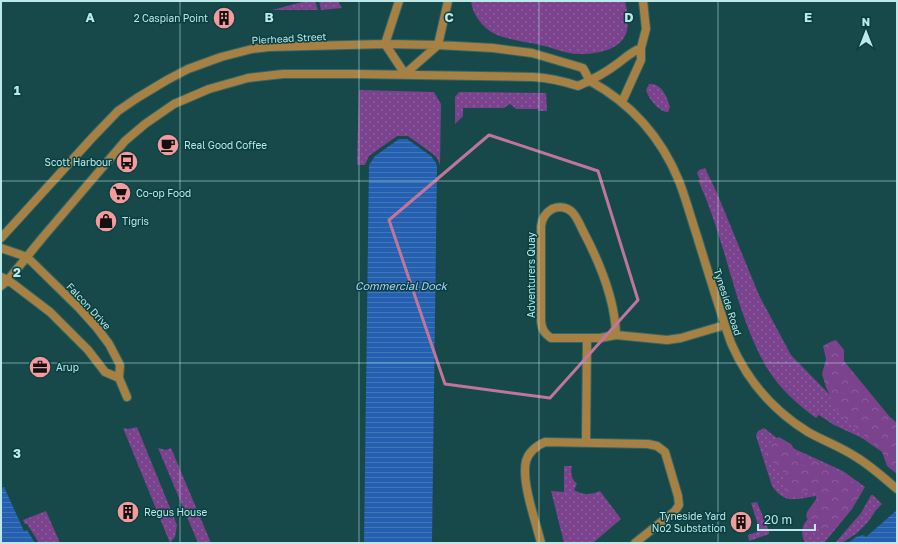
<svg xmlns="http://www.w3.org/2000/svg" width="898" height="544" font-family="'Golos Text',sans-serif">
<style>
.grass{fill:url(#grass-dots)}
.forest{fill:url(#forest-crowns)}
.water{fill:url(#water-rules)}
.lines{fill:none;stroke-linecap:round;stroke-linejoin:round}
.minor-casing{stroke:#356667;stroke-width:10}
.minor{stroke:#a78144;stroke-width:8}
.marked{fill:none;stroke:#c0769b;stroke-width:3;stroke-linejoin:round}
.grid{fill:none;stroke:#bee9e9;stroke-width:1;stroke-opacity:0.55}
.labels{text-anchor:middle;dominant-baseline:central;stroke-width:3;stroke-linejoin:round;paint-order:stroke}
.poi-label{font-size:10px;fill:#bee9e9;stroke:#083f40;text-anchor:start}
.street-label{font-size:10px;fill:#bee9e9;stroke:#083f40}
.water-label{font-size:11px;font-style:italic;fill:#b0cefa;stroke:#083f40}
.grid-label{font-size:13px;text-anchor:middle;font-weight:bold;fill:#bee9e9;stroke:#083f40;stroke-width:3;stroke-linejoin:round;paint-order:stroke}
</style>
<defs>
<pattern id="grass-dots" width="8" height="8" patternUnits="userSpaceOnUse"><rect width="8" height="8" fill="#7b428d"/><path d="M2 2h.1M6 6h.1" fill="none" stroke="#8c5d9d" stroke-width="1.8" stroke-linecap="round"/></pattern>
<pattern id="forest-crowns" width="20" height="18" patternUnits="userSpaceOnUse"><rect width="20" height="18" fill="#7b428d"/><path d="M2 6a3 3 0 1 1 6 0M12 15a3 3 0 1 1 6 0" fill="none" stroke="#8c5d9d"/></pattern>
<pattern id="water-rules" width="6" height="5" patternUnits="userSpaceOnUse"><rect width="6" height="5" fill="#245fb0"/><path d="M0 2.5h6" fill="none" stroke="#4276bb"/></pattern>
</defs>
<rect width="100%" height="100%" fill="#17494a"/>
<!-- grass -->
<path class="grass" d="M306,1H315L318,10H272Z
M319,1H338L342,8L321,10Z
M471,1H625C631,27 630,45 600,52C590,54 579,55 569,53C559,51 550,47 540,45C523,41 501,40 487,29C479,22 472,12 471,1Z
M649,84C662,83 667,97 670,107L668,112C659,112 648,98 646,90Z
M359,90L434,92L441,104L440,165L437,158L433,154L408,136H397L369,156L365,165H357Z
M459,92L546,93L547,111H538V109H516L510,104L504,108H463V116L455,124V97Z
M705,168L717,193L759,295L791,355L867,433L882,452L862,438L834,425L819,415L816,418C798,405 779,388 767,368C754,346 745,321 737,296C725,257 715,217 698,180H700L697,173L699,170Z
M137,427L177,525L175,537L170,543L123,428L128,429Z
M764,428L786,445L843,471L865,487L852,509L824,543H805C797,526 807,519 819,509L816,496C796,499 785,505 772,486L756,436C757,431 759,430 764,428Z
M158,448L166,450L171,448L211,543H198Z
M564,466H572C570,474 572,479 577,484L574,490C582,495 591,495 600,491L621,519L593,543H564L551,491L564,492Z
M871,495H873L882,504L876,510L868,522L857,533L842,543H835L861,513Z
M757,502L769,531V534L766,535L749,541L748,535L760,531L751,503Z
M46,511L60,543H39L27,524H25L23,520Z"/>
<!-- forest -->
<path class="forest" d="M836,340L844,350V361L889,416L897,423V474L887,466L882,452L841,415L833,403L826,387L822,374L826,359L823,346L830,342Z
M779,437L791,444L799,457C820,462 840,471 857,485L858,495L852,509L846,512L836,525L829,532L822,533L806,517L807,512L819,495L818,493L805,490L802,497C786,498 778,489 789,476L775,466V463C759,455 766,443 779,437Z"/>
<!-- water -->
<path class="water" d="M399,139H407L431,156L436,163L437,167L432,543H364L369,165L375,156Z
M4,487L24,531L27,530L35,543H1V489Z
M897,510V543H848L856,537L863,535L866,537Z"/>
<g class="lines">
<!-- minor casing -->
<g class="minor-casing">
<path id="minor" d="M399,1L385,44L405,74
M405,74L438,45L448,1
M590,81C632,104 661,137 679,181C686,199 691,218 697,236C708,272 719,308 731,343C747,380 774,411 808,432C824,441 841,447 856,457C871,466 884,478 897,489
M622,102L641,60V48L646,29L643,1
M1,238L53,181L92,138L118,111L137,98L167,80L188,69L221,57L252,49L269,47L385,44L438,45L493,48L532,53L583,68L590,81
M1,248L27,257L80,309L97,328L109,344L120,365L119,378L127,397
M1,277L8,280L50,312L88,350L105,372L119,378
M1,286L8,280L43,237L125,141L145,124L174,104L209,89L248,78L283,74H354L533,77C549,78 563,81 578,86C592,80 605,73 617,64C625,58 631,52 641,48
M616,335C615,299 600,263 583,231C580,225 577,217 572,212C567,207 559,206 552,209C545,213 542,218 541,226V321C542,330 544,333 551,338H600L616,335L667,340L681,338L725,325
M586,442L587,338
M541,543C536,522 521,482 526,461C529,451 536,446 545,442L648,444L657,446L665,452L678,496L679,505L675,511L635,543"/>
</g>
<!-- minor -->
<use href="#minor" class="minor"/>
</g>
<!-- marked area -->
<path class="marked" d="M489,135L598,171L638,300L550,398L445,384L389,220Z"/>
<!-- grid -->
<path class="grid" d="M180,1V543M359,1V543M539,1V543M718,1V543M1,181H897M1,363H897"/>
<!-- icons -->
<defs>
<g id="building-disc" transform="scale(1.15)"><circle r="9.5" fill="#f59b9e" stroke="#083f40"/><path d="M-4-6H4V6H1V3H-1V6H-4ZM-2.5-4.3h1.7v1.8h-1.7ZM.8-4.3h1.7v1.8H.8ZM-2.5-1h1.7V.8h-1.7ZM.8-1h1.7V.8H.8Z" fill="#111"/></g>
<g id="cafe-disc" transform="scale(1.15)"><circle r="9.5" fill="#f59b9e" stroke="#083f40"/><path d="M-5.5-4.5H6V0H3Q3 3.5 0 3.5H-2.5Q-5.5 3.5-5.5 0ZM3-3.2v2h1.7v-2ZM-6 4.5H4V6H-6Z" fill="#111"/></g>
<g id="bus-disc" transform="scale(1.15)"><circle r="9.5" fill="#f59b9e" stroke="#083f40"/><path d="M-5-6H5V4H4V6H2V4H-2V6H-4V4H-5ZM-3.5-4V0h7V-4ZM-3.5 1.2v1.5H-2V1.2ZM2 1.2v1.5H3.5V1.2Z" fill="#111"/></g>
<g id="supermarket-disc" transform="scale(1.15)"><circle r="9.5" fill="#f59b9e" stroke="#083f40"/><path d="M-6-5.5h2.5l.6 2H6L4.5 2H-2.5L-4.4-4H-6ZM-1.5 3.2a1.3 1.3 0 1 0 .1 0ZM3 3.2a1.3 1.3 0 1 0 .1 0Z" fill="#111"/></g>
<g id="shop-disc" transform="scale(1.15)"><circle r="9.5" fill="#f59b9e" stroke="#083f40"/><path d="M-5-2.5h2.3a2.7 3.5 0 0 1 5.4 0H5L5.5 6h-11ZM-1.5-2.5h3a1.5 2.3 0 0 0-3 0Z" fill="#111"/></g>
<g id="office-disc" transform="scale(1.15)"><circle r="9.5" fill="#f59b9e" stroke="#083f40"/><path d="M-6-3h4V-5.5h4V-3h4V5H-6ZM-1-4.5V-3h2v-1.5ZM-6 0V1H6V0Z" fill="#111"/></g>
</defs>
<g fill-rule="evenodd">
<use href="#building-disc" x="224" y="18"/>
<use href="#cafe-disc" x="168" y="145"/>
<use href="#bus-disc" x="127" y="162"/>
<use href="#supermarket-disc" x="120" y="193"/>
<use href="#shop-disc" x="106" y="221"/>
<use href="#office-disc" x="40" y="367"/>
<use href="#building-disc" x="128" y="512"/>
<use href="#building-disc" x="741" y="522"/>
</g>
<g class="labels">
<!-- poi labels -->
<g class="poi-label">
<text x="208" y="18" text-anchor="end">2 Caspian Point</text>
<text x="184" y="145">Real Good Coffee</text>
<text x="112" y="162" text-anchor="end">Scott Harbour</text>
<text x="136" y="193">Co-op Food</text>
<text x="122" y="221">Tigris</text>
<text x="56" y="367">Arup</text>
<text x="144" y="512">Regus House</text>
<text x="726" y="516" text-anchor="end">Tyneside Yard<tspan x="726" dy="12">No2 Substation</tspan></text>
</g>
<!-- street labels -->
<g class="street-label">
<text transform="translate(289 38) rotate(-3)">Pierhead Street</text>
<text transform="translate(531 275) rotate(-90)">Adventurers Quay</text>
<text transform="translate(728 302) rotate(72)">Tyneside Road</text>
<text transform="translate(89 306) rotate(47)">Falcon Drive</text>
</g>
<!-- water labels -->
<g class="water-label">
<text x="401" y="285">Commercial Dock</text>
</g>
</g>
<g class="grid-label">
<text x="90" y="22">A</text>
<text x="269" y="22">B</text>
<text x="449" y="22">C</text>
<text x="629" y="22">D</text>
<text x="808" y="22">E</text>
<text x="17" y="95">1</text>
<text x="17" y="277">2</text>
<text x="17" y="458">3</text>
</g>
<!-- border -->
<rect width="898" height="544" fill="none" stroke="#bee9e9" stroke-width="4"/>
<!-- north arrow -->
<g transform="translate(866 32)" stroke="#083f40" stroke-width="3" paint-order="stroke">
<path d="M0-3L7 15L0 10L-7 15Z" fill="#bee9e9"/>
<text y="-6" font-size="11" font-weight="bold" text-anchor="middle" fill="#bee9e9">N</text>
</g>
<!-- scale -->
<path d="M758 524v6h57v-6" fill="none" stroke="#bee9e9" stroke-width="2"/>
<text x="764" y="524" font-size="12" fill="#bee9e9" stroke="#083f40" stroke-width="3" paint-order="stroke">20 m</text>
</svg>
